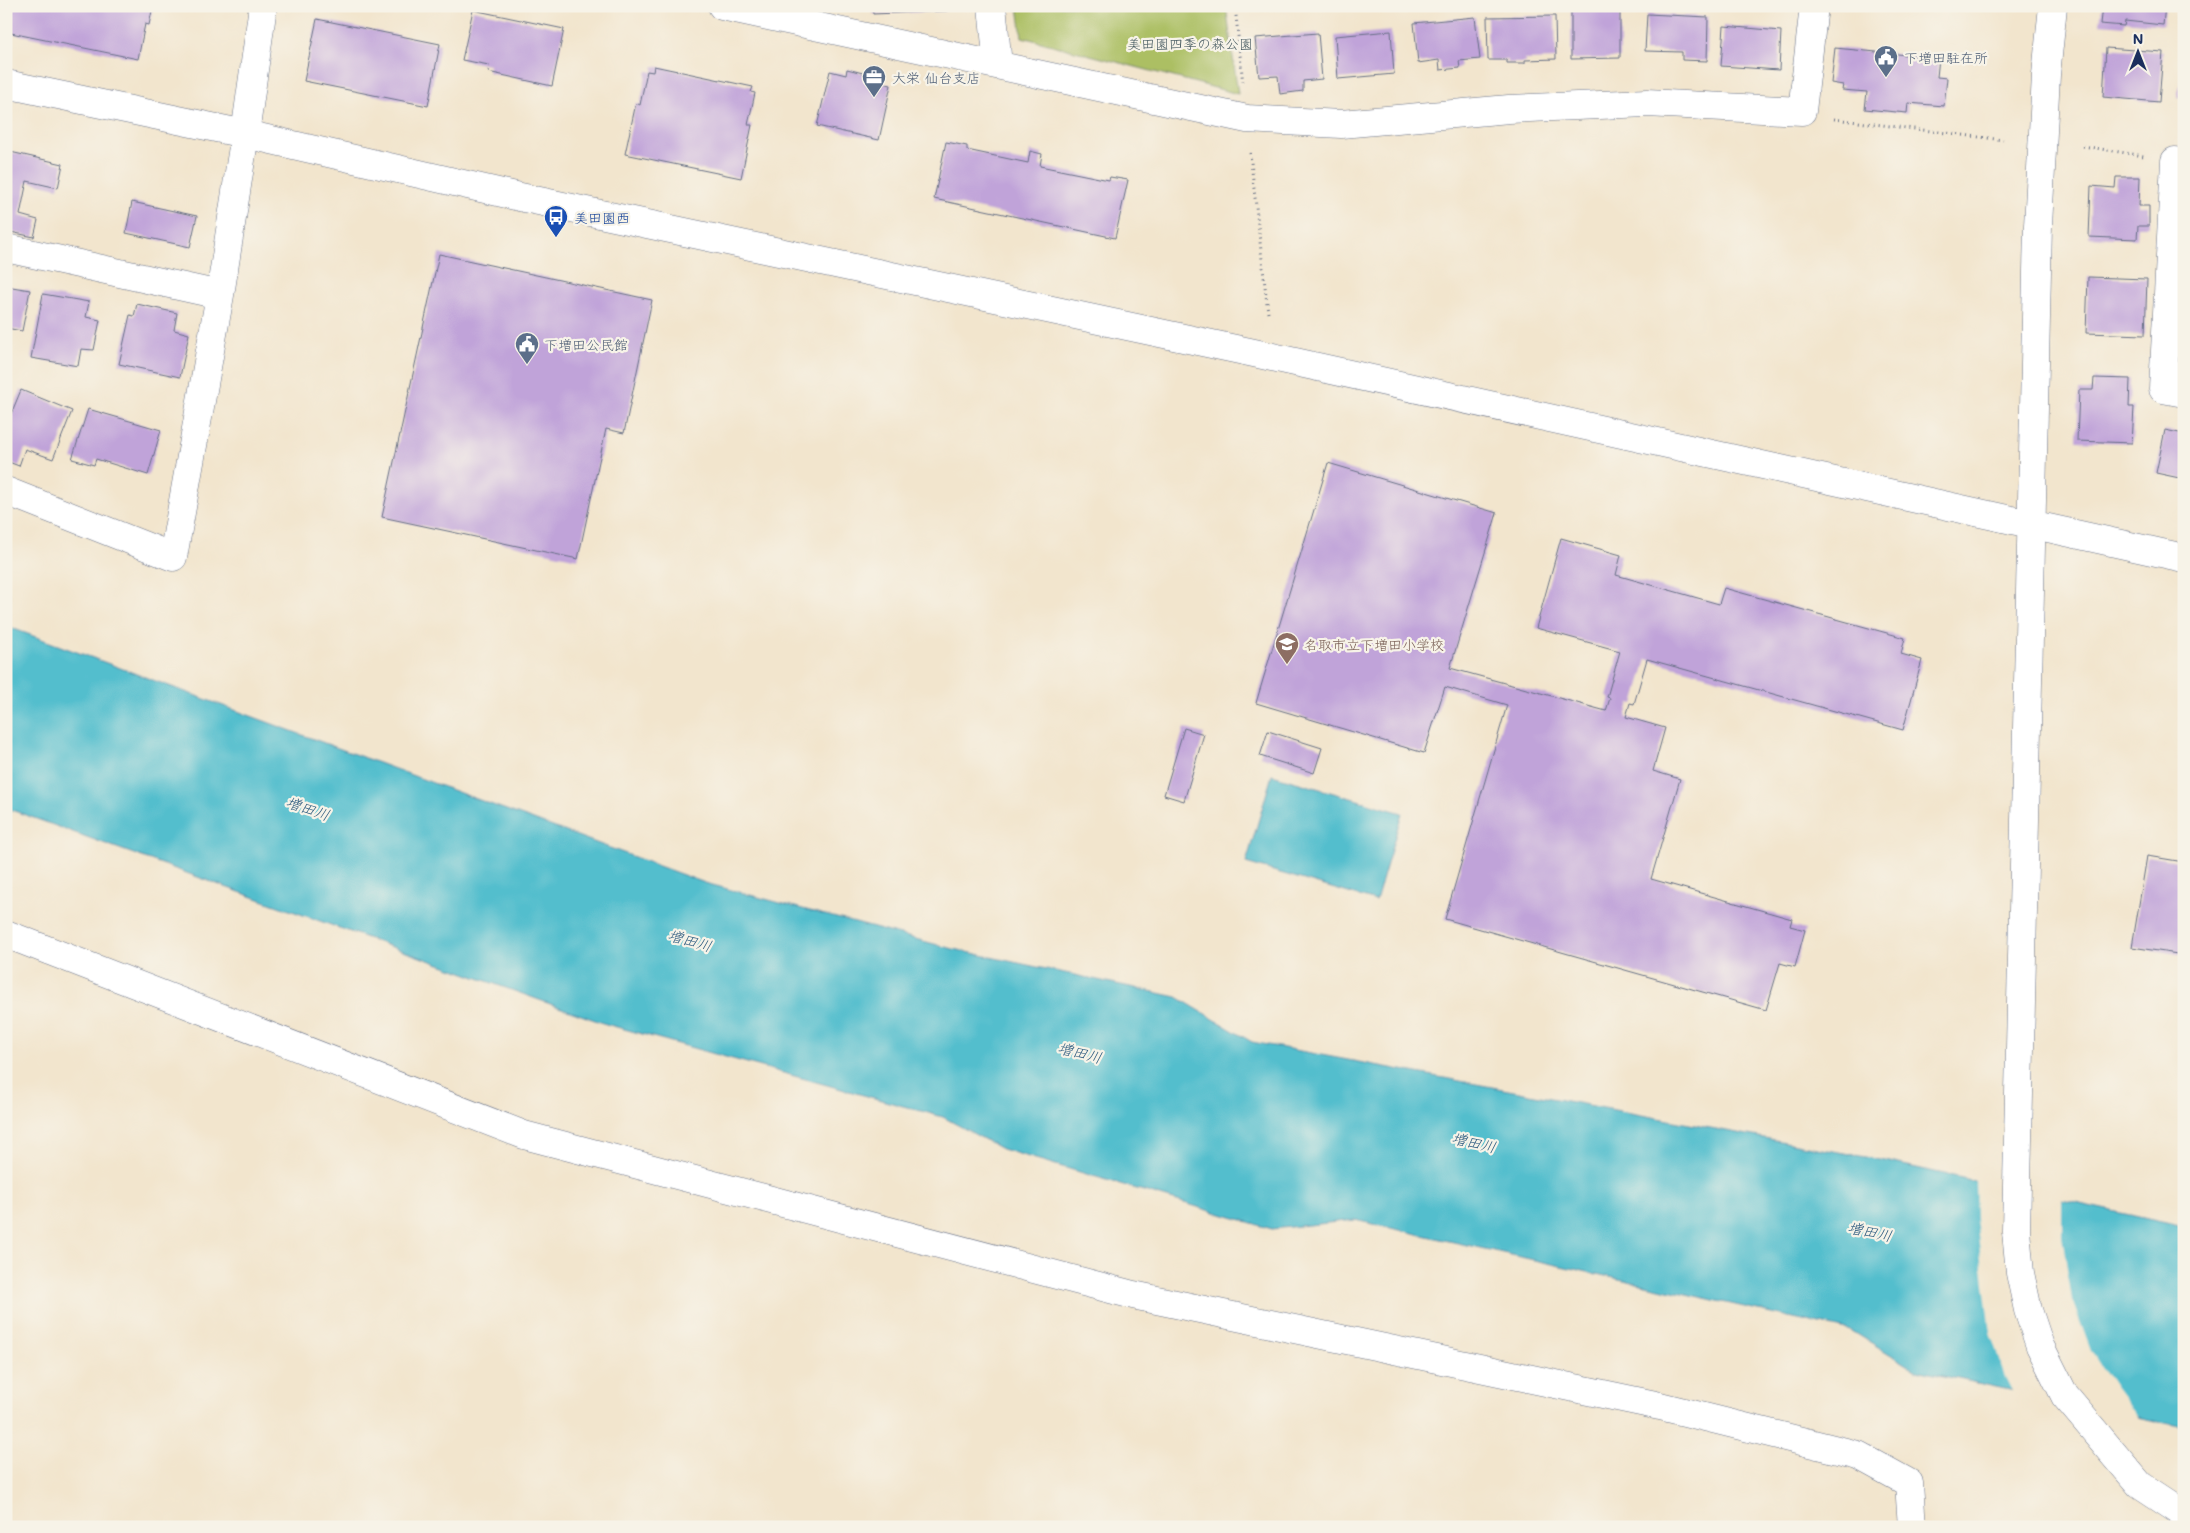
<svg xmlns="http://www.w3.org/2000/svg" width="2190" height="1533" font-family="Mali,'Klee One',sans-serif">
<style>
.green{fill:#acbf63;stroke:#647760}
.water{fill:#52becd;stroke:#367696}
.pier{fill:#f2e5cd}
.building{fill:#c0a3d9}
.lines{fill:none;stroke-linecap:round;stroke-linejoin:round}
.minor-casing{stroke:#666f85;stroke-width:29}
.tertiary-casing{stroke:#666f85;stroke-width:29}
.path{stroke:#666f85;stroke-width:3;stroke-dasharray:1 4;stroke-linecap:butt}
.minor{stroke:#fff;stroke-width:28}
.tertiary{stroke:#fff;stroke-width:28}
.labels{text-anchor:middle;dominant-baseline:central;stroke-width:4.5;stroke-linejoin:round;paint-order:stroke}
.park-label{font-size:14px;fill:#465a60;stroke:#f7f3e8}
.service-label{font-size:14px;fill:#4e5e75;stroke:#f7f3e8;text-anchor:start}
.transit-label{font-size:14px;fill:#164399;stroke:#f7f3e8;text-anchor:start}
.education-label{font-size:14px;fill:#785e54;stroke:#f7f3e8;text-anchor:start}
.water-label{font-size:15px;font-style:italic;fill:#2c5a7f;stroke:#f7f3e8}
</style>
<rect width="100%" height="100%" fill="#f7f3e8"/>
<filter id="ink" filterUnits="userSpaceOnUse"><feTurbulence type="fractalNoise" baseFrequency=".02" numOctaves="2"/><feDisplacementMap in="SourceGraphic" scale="10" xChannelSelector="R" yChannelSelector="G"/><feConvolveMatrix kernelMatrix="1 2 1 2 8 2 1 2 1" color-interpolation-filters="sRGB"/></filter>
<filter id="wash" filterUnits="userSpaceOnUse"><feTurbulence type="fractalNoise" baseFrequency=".0096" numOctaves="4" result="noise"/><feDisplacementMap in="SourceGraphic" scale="20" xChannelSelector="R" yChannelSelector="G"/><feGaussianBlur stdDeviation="1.12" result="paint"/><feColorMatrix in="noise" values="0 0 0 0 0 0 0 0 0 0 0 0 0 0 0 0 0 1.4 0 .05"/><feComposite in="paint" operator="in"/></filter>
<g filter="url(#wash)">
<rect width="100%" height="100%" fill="#f2e5cd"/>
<!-- green -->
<path class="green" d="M1018,6H1226L1238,94L1022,37Z"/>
<!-- water -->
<path class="water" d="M6,626L705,883L953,949L1177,997L1252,1042L1876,1159L2184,1227V1427L1916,1370L1852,1331L1355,1220L1272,1229L1002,1149L943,1117L606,1024L6,808Z
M1272,775L1402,813L1376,901L1246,863Z"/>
<!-- pier -->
<path class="pier" d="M1975,1179L2062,1198V1236L2072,1300L2091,1351L2115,1388L2139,1420L2013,1393L2005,1377L1990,1332L1976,1219Z"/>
<g id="blocks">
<!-- building -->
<path class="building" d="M6,6H153L149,25L145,24L138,59L6,32Z
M872,6H947V11L873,14Z
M2102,6H2165L2163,25L2125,21L2124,26L2100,24Z
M1620,7V58L1571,59V8Z
M473,10L564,29L552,86L488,72L489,65L462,60Z
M1647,14L1708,17L1707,61L1682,60V52L1645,51Z
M1555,16L1556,59L1525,60V63H1507V60H1488L1487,17Z
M1475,17L1480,59L1459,61L1460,68L1440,70L1439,60L1418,63L1414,23Z
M317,19L440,44L428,106L304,81Z
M1724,26L1781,31L1779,70L1721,66Z
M1391,31L1394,74L1338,79L1335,36Z
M1318,33L1322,79L1303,81V91L1280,94L1278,76L1259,77L1255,38Z
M1835,48L1939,58L1937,77L1947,78L1944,106L1908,103L1907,113L1865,109L1867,92L1842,90L1843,85L1831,83Z
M2106,48L2163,52L2159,102L2103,97Z
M654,66L753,87L751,92L755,93L748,125H752L741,178L625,154L636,103L640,105L647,71L653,72Z
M847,69L879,77L878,82L891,85L879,140L817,126L830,71L846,75Z
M2183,71H2184V99L2177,98Z
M946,142L967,146V150L1028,163L1030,151L1042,154L1040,166L1109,180L1110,177L1128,180L1115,238L934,199Z
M6,151L63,164L58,188L27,181L20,215L38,220L34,237L6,231Z
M2116,177H2140L2139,206H2149V226H2138L2137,239L2089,237L2091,186L2115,188Z
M132,202L197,216L190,247L126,233Z
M439,254L652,300L624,433L606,429L578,559L382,517Z
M2088,277L2147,279L2145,335L2086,333Z
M6,286L30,290L22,331L6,328Z
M43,294L89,302L86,317L100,320L94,350L81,349L78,366L31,358Z
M137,304L177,313L174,330L189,334L180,377L119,364L130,315L134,316Z
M2094,378L2130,379L2129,407H2134L2132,443L2077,441L2079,390H2093Z
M21,390L72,411L53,459L25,449L19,466L6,461V426Z
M88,409L161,430L148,475L96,459L94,465L72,459Z
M2165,430L2184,434V479L2156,473Z
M1328,463L1497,513L1450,668L1606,711L1610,698L1607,697L1620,651L1536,628L1561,538L1621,555L1616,575L1719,604L1724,588L1905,638L1901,654L1922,660L1903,730L1647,659L1634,704L1630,703L1626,717L1665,728L1653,771L1680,779L1651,879L1792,919L1790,926L1805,930L1795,967L1780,963L1766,1010L1445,919L1507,705L1445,687L1424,753L1256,703Z
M1184,728L1204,734L1184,801L1164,795Z
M1268,731L1322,748L1314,773L1260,756Z
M2147,856L2184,862V955L2132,947Z"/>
</g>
</g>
<g filter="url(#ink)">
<use href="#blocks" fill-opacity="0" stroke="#666f85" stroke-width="1"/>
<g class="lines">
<!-- minor casing -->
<g class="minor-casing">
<path id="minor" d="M722,6L1247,119L1341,124L1509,109L1647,103L1802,111L1814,6
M992,6L998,65
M2184,163L2175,161L2163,389L2184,393
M6,248L220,295
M6,491L173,557L220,295L245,134
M6,934L524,1135L1133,1295L1660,1406L1858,1455L1909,1483L1912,1527"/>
</g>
<!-- tertiary casing -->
<g class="tertiary-casing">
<path id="tertiary" d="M2053,6L2046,75L2038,226L2016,1231L2020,1273L2028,1310L2040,1346L2065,1396L2140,1485L2184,1514
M6,84L245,134L520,197L1254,353L2184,558
M245,134L263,6"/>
</g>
<!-- path -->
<path class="path" d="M1235,6L1243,84
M1834,119L2003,140
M2083,146L2144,156
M1250,153L1268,313"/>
<!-- minor -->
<use href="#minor" class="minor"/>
<!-- tertiary -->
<use href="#tertiary" class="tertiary"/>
</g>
</g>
<!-- icons -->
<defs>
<g id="civic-pin" transform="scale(1.25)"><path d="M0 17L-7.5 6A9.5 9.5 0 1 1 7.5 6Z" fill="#5c6f8a" stroke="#f7f3e8"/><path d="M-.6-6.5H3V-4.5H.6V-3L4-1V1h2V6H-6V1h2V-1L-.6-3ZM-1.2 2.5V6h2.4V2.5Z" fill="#fff"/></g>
<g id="office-pin" transform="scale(1.25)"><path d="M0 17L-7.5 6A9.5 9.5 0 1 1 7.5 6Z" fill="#5c6f8a" stroke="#f7f3e8"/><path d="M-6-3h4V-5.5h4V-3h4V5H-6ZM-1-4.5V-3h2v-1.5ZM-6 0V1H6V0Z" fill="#fff"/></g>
<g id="bus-pin" transform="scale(1.25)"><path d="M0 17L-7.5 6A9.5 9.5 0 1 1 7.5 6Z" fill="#1a4fb4" stroke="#f7f3e8"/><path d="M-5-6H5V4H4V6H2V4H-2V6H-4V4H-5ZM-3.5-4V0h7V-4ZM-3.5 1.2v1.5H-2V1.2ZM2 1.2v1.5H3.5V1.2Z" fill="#fff"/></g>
<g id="school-pin" transform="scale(1.25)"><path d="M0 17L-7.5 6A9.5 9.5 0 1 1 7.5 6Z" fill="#8d6e63" stroke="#f7f3e8"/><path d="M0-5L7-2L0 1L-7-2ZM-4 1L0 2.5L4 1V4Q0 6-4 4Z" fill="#fff"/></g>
</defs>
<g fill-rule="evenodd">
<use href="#civic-pin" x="1886" y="57"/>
<use href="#office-pin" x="874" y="77"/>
<use href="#bus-pin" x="556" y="217"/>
<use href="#civic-pin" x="527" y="344"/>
<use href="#school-pin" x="1287" y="644"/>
</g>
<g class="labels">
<!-- park labels -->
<g class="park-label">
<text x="1190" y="43">美田園四季の森公園</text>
</g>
<!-- service labels -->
<g class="service-label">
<text x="1904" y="57">下増田駐在所</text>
<text x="892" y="77">大栄 仙台支店</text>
<text x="544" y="344">下増田公民館</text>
</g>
<!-- transit labels -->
<g class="transit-label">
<text x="574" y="217">美田園西</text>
</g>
<!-- education labels -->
<g class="education-label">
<text x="1304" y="644">名取市立下増田小学校</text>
</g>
<!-- water labels -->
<g class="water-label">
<text transform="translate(308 808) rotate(19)">増田川</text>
<text transform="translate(690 940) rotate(16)">増田川</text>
<text transform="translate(1080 1052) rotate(14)">増田川</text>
<text transform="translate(1474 1142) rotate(13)">増田川</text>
<text transform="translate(1870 1231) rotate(12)">増田川</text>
</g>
</g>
<!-- margin -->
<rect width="2190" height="1533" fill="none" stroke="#f7f3e8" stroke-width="25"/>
<!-- north arrow -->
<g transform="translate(2138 52)" stroke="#f7f3e8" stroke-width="4" paint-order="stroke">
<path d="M0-4L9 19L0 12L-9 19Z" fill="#1b2f5e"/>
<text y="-8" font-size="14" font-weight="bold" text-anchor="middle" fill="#1b2f5e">N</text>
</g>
</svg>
